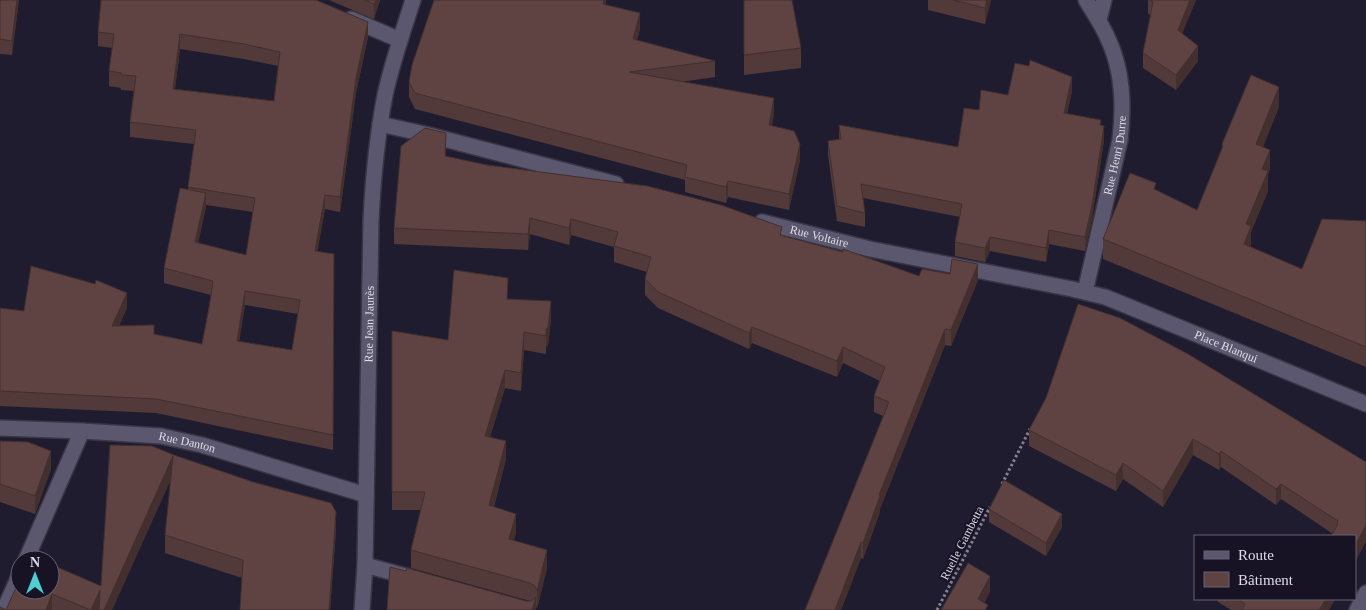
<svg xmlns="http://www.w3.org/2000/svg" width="1366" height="610" font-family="'Times New Roman',serif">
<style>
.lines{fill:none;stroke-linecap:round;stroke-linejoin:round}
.minor-casing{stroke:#393545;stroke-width:18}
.path{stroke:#848191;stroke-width:3;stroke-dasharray:2.5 2.5;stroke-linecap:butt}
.minor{stroke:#5b576e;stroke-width:15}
.wall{fill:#513a39;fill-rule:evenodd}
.shaded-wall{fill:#422f2e}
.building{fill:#5e4342;stroke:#422f2e;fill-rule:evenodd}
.labels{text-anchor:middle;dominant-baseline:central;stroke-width:4;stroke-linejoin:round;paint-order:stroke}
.street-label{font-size:12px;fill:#dedce9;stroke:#171325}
</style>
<rect width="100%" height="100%" fill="#201c30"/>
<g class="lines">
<!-- minor casing -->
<g class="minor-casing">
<g id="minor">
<path d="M351,19L400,40"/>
<path d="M1099,20L1104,0"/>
<path d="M380,124L429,135L616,184"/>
<path id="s1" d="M762,222L870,249L1072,289L1105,297L1125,305L1366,404"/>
<path id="s2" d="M1085,292L1120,140C1124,107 1123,72 1109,41C1103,26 1094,13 1086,0"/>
<path id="s3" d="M0,428L82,431L161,436L202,445L366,495"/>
<path d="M26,560L82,431"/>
<path d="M365,565L409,577"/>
<path d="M4,610L20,574"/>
<path id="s4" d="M362,610L365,565L371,220C373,178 377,137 385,95C392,63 403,31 413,0"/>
<path d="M1357,610L1366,593"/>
</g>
</g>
<!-- path -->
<path class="path" d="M1002,484L1030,429
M937,610L990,507"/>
<!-- minor -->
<use href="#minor" class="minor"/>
</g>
<!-- wall -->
<path class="wall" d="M0,0H19L12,55L0,54Z
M329,0H380L374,19Z
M606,0V5L640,29L637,40L715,61V77L681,82L774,113L772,125L800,160L789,210L728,197L726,203L685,192V180L415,109L409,97V82Z
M744,0L801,48V68L744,75Z
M928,0H991L985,24L928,10Z
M1148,0H1196L1182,33L1198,61L1176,90L1143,68V53L1151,15L1148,14Z
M98,32L368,37L356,93L340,212L325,209L317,251L334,254L333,450L156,413L0,406V308L24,311L127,308L119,326L154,334L202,344L211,295L164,283V268L188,190L194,144L130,137V122L134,91L121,90V88L109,86V71L112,48L98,46ZM180,49L244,59L278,66L274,101L175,89ZM206,205L253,212L246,255L198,243ZM245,305L298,314L292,350L239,341Z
M1072,91L1067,114L1101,125L1104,140L1092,219L1085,251L1049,244L1046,262L990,251L985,262L955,256V242L960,217L863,198L865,213V227L837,221L828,155V141L839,139V125L958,147L979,110L1008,95Z
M1279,107L1263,147L1270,169L1268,174V191L1251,232V247L1302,269L1366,221V367L1103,259V239L1156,191L1197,210L1222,149V144Z
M446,149V157L782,235L919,276L978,280L951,346L945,345L880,509V512L863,559L861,558L841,610L883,416L874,412V396L880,381L843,363L837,377L752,343L749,349L658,308L645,295V279L647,272L614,262V247L571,235L569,245L530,234L528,250L394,244V228Z
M508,299L551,319L548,345L546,347V354L524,350L521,391L505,388L490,437L506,459L494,507L516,532L514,540L547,568L537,609L536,605V610L526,601H530L411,568V550L421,510H392V331L448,340Z
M1046,398L1366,462V541L1355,562L1333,534L1281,499L1276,505L1221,467L1219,470L1193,455L1163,507L1123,479L1116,491L1029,446V430Z
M0,441L51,469L35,514L0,502Z
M110,445L336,530L330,610H240L242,578L165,553V535L171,479L112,610H0H6L20,579L101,586Z
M989,509L1062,527L1046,556L989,522Z
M1218,599H1335L1329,610H1231L1218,602Z"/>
<!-- shaded-wall -->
<path class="shaded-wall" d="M17,0H19L12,55V41Z
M376,0H380L374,19V4Z
M604,0H606V8L603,4Z
M987,0H991L985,24V8Z
M1190,0H1196L1178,44V30Z
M640,13V29L633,54V39Z
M368,22V37L356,93L340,212V197L356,78Z
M180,34V49L173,104V89Z
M1198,46V61L1176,90V75Z
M1072,77V91L1064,127V113Z
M1279,87V107L1256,164V144Z
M774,98V113L769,140V125Z
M1104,126V140L1092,219L1085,251V237Z
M446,133V149L445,173V156Z
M800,144V160L789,210V194Z
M1270,150V169L1268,174V191L1251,232V246L1244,264V244L1246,224L1262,169Z
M728,181V197L726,203V187Z
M206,193V208L195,257V242Z
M325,195V209L315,266V251Z
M530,218V234L528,250V234Z
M571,219V235L569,245V228Z
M1049,230V244L1046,262V248Z
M990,237V251L985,262V248Z
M978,264V280L951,346V330Z
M245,291V305L237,356V341Z
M127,293V308L112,340V326Z
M551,301V319L548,345L546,347V354V329Z
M752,327V343L749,349V333Z
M945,329V345L880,509V512L863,559V543L879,495Z
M524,332V350L521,391V373Z
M843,347V363L837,377V361Z
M505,370V388L485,454V436Z
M1193,439V455L1163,507V491Z
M506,441V459L489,523V505Z
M51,451V469L35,514V496Z
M1221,451V467L1219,470V454Z
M173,456V474L112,610H104Z
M1123,463V479L1116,491V475Z
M1281,484V499L1276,505V489Z
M336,512V530L330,610H329Z
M516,514V532L509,557V539Z
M1062,514V527L1046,556V543Z
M1366,525V541L1355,562V546Z
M861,542V558L841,610H835Z
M547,550V568L537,609V591Z
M990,576V592L981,610L978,599Z
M100,590L99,610H91Z
M52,594V610H46Z
M536,597V610H532Z
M1326,599H1335L1329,610H1319Z"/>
<!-- building -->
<path class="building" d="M0,0H17L12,41L0,39Z
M101,0H316L368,22L356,78L340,197L325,195L315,251L334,254L333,435L156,399L0,391V308L24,311L31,266L95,284L96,280L127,293L112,326L154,325V334L202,344L209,308L213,281L164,268L180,188L206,193L195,242L246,255L255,198L188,187L196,130L130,122L136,76L121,75L122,73L109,71L114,34L98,32ZM180,34L244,44L280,52L274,101L173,89ZM245,291L300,300L292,350L237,341Z
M364,0H376L374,4Z
M434,0H604L603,4L640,13L633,39L715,61L629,72L774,98L769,125L794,131L800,144L789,194L728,181L726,187L685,177L687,165L415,93L409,82L412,65Z
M744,0H792L801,48L744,55Z
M953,0H987L985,8Z
M1150,0H1190L1178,30L1198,46L1176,75L1143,53L1153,2Z
M1030,60L1072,77L1064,113L1101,120L1100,125L1104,126L1092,205L1085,237L1049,230L1046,248L990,237L985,248L955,242L962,204L861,184L865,213L837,206L828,141L841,139L839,125L958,147L964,108L979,110L981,90L1008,95L1015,63L1029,66Z
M1251,75L1279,87L1256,144L1270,150L1262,169L1268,171L1246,224L1251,226L1244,244L1302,269L1322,219L1366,221V347L1103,239L1130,173L1156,183L1154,189L1197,210L1223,146L1222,144Z
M425,128L446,133L445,156L487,165L647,186L721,205L782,227L780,235L843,252V249L919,276L922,269L950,274L952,259L978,264L951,330L945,329L879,495L880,496L863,543L861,542L835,610H805L889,402L874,396L885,367L843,347L837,361L752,327L749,333L658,292L645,279L651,257L614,246L618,232L571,219L569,228L530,218L528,234L394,228L401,146Z
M454,270L508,278L507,299L551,301L548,327L546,329V336L524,332L521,373L505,370L485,436L506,441L489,505L516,514L509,539L547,550L537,591L535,586L530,583L411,550L425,492H392V331L448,340Z
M1078,304L1120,318L1188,354L1366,462V525L1355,546V536H1331L1338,524L1337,523L1338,521L1281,484L1276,489L1221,451L1219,454L1193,439L1163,491L1123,463L1116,475L1029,430L1046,398Z
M0,441L28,442L51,451L35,496L0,484Z
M110,445L152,446L174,455L253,482L331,503L336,512L329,610H240L243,560L165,535L173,456L104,610H99L100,590L91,610L52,594L46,610H0V607L6,610L20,579V590H50V564L101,586Z
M1004,480L1062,514L1046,543L989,509Z
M30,554L42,560H28Z
M968,563L990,576L978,599L988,605L985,610H941Z
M390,567L406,571L407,568L526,601H531L536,597L532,610H387Z
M1238,599H1326L1319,610H1242L1245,604Z"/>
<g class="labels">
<!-- street labels -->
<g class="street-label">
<text stroke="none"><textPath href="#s2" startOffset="140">Rue Henri Durre</textPath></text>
<text stroke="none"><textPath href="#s1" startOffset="59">Rue Voltaire</textPath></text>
<text stroke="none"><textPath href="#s4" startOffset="286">Rue Jean Jaurès</textPath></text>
<text stroke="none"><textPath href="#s1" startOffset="482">Place Blanqui</textPath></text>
<text stroke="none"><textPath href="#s3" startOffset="188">Rue Danton</textPath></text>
<text transform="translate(962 543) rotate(-63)">Ruelle Gambetta</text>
</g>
</g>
<!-- legend -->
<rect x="1194" y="535" width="162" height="65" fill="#171325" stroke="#676373"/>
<rect x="1204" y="551" width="25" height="8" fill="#5b576e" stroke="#676373"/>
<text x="1238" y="560" font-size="15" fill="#dedce9">Route</text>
<rect x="1204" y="572" width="25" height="15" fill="#5e4342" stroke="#676373"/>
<text x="1238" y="585" font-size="15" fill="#dedce9">Bâtiment</text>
<!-- north arrow -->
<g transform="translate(35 575)"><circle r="24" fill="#171325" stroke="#676373"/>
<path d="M0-4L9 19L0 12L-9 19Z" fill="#51ccd3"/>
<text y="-8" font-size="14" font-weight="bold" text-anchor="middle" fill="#dedce9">N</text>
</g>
</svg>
